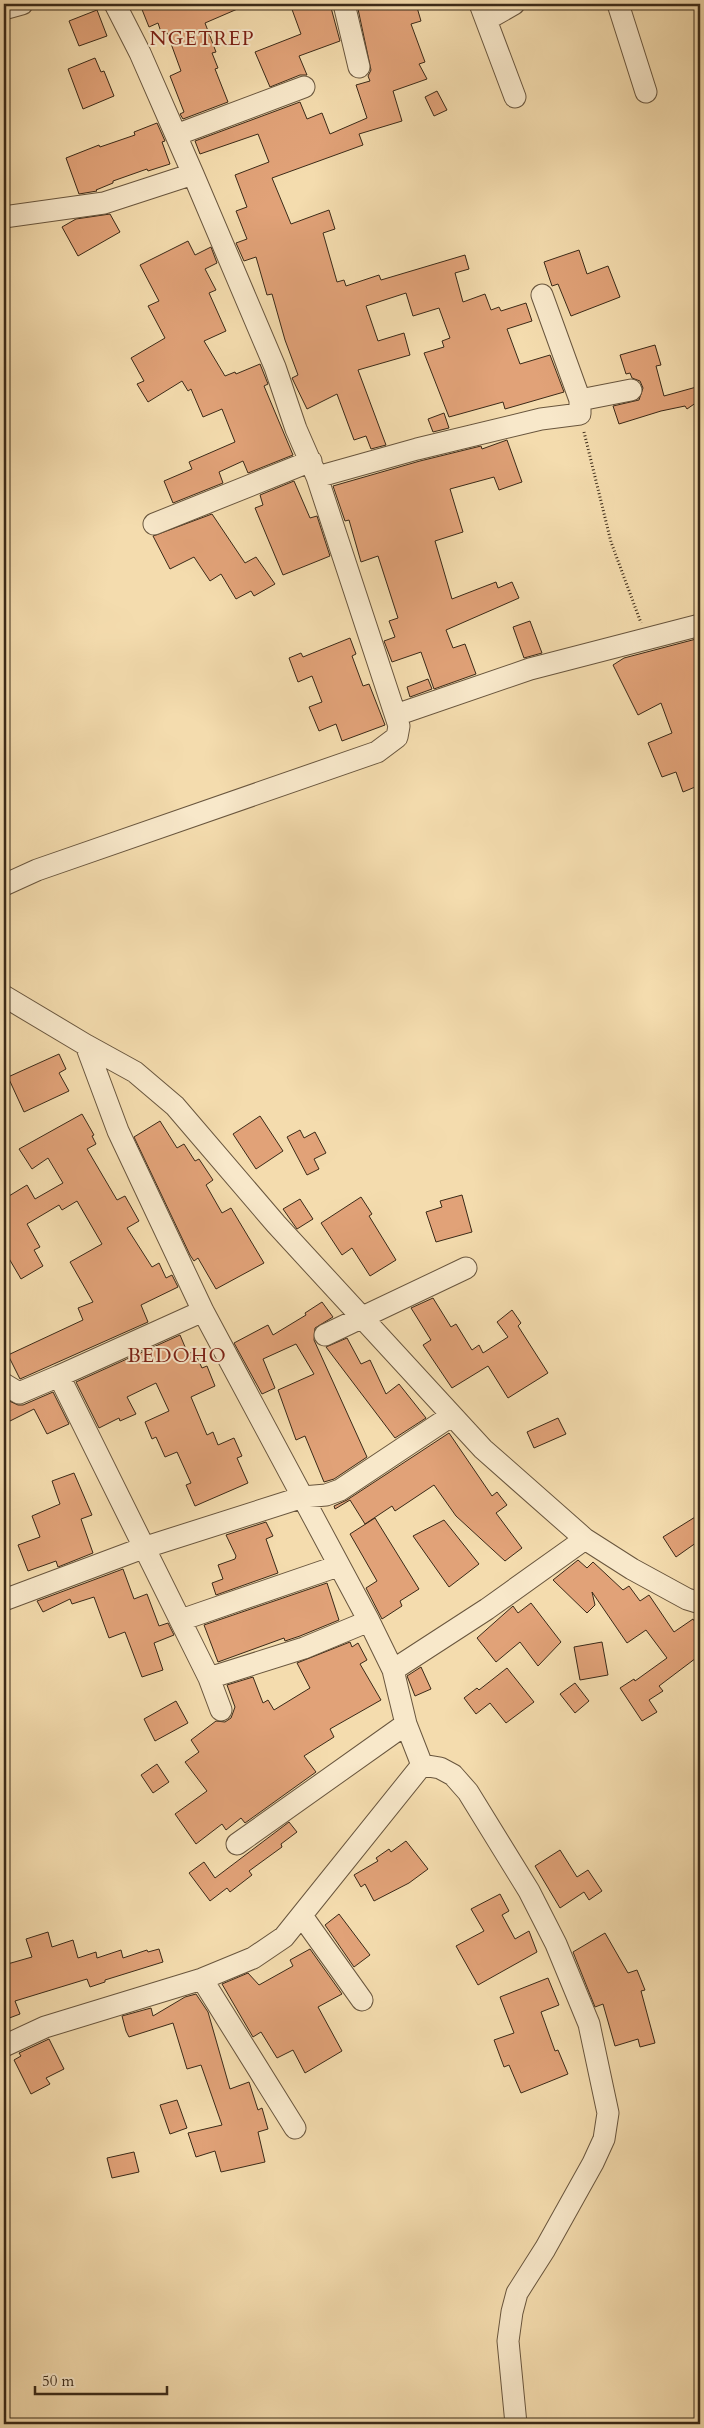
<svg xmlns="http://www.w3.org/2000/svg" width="704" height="2428" font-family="Cardo,serif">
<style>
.building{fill:#e1a278;stroke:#3b2a18}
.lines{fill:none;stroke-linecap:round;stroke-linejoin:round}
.minor-casing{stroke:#69563e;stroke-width:23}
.path{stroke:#3b2a18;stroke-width:3;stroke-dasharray:1 2.5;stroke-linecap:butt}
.minor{stroke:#f8e8ca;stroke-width:21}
.labels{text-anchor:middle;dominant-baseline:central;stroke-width:4;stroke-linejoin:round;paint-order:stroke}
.quarter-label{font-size:20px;letter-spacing:1px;fill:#7a1f14;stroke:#f8e8ca}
</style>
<rect width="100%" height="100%" fill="#f4dcae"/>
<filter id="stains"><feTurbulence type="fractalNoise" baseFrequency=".004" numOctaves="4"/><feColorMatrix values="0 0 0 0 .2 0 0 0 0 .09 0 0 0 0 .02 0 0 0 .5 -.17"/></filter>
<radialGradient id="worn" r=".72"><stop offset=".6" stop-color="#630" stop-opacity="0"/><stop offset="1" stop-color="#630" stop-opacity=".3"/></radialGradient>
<!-- building -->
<path class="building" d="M150,4H249L205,23L216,52L212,53L218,68L215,69L228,102L183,119L180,114L184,112L170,76L181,71L166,30L161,32L158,23L149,27L141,7Z
M290,4H330L340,41L299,56L307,75H300L270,87L255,52L301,34Z
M362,4H416L421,21L411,24L425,62L419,64L427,79L393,91L402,121L359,134L363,145L272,178L291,224L329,210L335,229L323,233L337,282L344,280L346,286L379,275L381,280L465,255L469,269L455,273L463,302L485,294L491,310L499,307L501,311L526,303L532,321L507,329L520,364L550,355L564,392L505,409L503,402L449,417L424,353L444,347L442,341L450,338L439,308L413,316L406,293L366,306L378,341L404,333L410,355L358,370L386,445L371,449L366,436L354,440L337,394L307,409L292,378L298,375L285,340L272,294L267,295L256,257L244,261L236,243L247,239L236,211L247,207L235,175L269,162L258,134L200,154L195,141L300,102L307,119L322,113L330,134L367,118L356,85L370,81L368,76L371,70L358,9L363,8Z
M97,10L107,36L79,46L69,21Z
M95,58L101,72L104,71L114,96L83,109L68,69Z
M437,91L447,110L434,116L425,97Z
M157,123L165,141L162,142L170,164L148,171L147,169L113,181V183L96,190L97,191L79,194L66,158L99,145L100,147L135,135L134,132Z
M110,214L120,232L78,256L62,227L76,219Z
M188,241L195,255L211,247L217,263L205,269L216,290L209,293L226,331L204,341L225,376L235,372L236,374L260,364L268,384L264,386L293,455L248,473L243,461L219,472L223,483L173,503L164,481L192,469L189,462L235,442L222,409L203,417L191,389L188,391L182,381L148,402L137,384L144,381L131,358L165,338L148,306L159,301L140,265Z
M579,250L587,274L608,266L620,297L571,316L558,284L552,286L544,262Z
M655,345L661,365L656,366L664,396L700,386V400L687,409L685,406L661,411L619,424L613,406L639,400L643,388L640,381L632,378L630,373L626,374L620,355Z
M444,413L449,428L433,432L428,419Z
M507,440L522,482L499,490L494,477L450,489L463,532L435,541L452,599L496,582L498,588L512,582L519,598L446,630L453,648L465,644L476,674L434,689L421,652L392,662L384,641L395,637L389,621L398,618L378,556L361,562L349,520L345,521L333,486L420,461L481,446L482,449Z
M294,481L310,518L317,516L330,556L283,575L255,508L263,505L260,495Z
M212,514L245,563L256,557L275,584L254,596L251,591L236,599L221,574L210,581L194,557L170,569L153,536Z
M530,621L542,653L524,658L513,627Z
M350,638L356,654L352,656L363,686L369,684L385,725L342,741L336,724L319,731L309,707L322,702L312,676L298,682L289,658L301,653L303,657Z
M700,638V785L683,792L676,772L662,777L648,743L672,733L661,703L638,715L613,665L624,658Z
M428,679L432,689L410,697L407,687Z
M59,1054L66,1069L59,1073L69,1091L24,1112L8,1077Z
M82,1114L94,1135L92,1136L96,1144L87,1149L117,1200L125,1196L139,1221L127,1228L152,1267L159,1263L166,1278L172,1275L178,1287L141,1305L148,1322L20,1379L8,1355L83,1320L78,1308L93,1302L70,1262L102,1244L77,1201L62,1210L59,1205L27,1224L40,1247L34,1250L43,1266L21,1279L4,1250V1199L27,1185L35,1199L63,1183L48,1158L32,1169L19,1149Z
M260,1116L283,1151L256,1169L233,1134Z
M160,1121L177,1148L184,1144L195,1161L199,1159L213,1180L206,1185L222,1213L231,1208L264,1263L216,1289L198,1258L194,1261L190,1255L134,1137Z
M300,1130L304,1138L315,1132L326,1153L314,1159L319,1169L307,1175L287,1137Z
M462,1195L472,1232L436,1242L426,1212L442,1207L440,1201Z
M361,1197L372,1214L369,1216L396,1260L370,1276L352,1248L342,1255L321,1223Z
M300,1199L313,1219L297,1229L283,1209Z
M433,1298L451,1327L456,1324L472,1350L479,1345L483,1353L508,1337L497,1322L512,1310L521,1323L518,1326L548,1373L508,1398L488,1366L452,1388L423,1345L431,1340L411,1308Z
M322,1302L333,1317L315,1328L314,1340L367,1457L334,1479L324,1482L305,1436L296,1440L278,1390L314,1374L296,1344L263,1359L275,1388L262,1394L234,1343L268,1325L273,1335L306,1315L305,1313Z
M180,1335L188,1354L194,1351L202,1368L207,1366L215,1386L191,1397L207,1435L213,1432L218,1445L234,1438L242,1456L237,1458L248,1483L195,1506L186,1485L191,1483L177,1452L165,1457L156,1437L152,1439L145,1422L169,1411L156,1383L127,1397L136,1414L120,1421L119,1418L99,1428L76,1382Z
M347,1338L361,1364L370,1360L386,1394L399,1384L426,1418L395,1438L326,1347Z
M53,1392L69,1424L47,1434L34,1409L4,1424V1402L7,1400L18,1405H23Z
M558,1418L566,1434L534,1448L527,1432Z
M449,1433L492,1496L497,1492L507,1505L496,1513L522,1548L505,1561L456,1516L434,1485L395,1511L392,1506L365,1524L350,1500L335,1509L334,1506L347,1500Z
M74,1473L92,1515L81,1519L93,1553L58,1567L56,1561L28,1571L18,1545L40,1537L32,1516L60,1504L52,1481Z
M700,1514V1540L676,1557L663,1537Z
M375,1518L419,1589L400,1601L402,1606L382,1619L366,1588L377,1581L350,1534Z
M444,1520L479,1564L449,1587L413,1536Z
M266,1522L273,1536L266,1539L278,1573L216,1595L212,1583L223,1579L218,1565L235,1559L236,1556L226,1535Z
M578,1560L587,1568L593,1562L623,1590L629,1586L640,1601L649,1595L674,1632L693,1619L700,1630V1655L659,1686L663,1691L649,1700L657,1712L642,1721L620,1688L634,1679L635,1681L667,1658L646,1630L627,1643L592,1592L595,1605L587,1613L553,1580Z
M123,1569L134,1599L147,1594L159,1626L168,1623L174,1635L154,1643L163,1670L142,1677L125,1632L109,1638L94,1597L72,1604L70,1599L43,1612L37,1601Z
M327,1583L339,1620L300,1636L285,1641L284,1638L218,1662L204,1625Z
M531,1603L561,1642L538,1666L520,1642L496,1662L477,1638L513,1606L518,1613Z
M350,1642L352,1647L358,1643L367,1660L360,1664L381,1700L330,1729L334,1737L304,1756L316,1772L245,1823L241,1818L226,1830L222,1824L196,1844L175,1814L207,1791L185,1762L199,1752L191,1740L216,1721L225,1722L231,1718L235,1707L227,1685L253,1677L263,1703L268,1700L274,1710L310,1688L297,1663Z
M602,1642L608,1675L580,1680L574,1647Z
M421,1667L431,1689L415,1696L407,1676Z
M507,1668L534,1702L506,1723L490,1703L476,1714L464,1698L477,1688L479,1690Z
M575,1683L589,1701L575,1713L560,1694Z
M176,1701L188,1723L155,1741L144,1719Z
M157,1764L169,1782L153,1793L141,1775Z
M289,1822L297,1832L281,1844L282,1847L249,1871L252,1875L230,1892L227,1888L210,1901L189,1873L204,1862L215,1878Z
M406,1841L428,1869L409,1883L374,1901L365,1884L361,1887L354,1875L378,1861L376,1858L389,1849L391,1852Z
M560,1850L577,1877L588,1870L602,1891L589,1900L584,1892L560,1908L535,1866Z
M500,1894L509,1911L502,1915L515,1939L529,1931L537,1952L478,1985L456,1946L484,1931L471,1909Z
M339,1914L370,1955L354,1967L325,1925Z
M48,1932L52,1947L73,1940L78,1958L96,1952L97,1958L121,1950L123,1958L147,1950L148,1952L159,1949L163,1962L105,1980V1982L90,1987L87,1979L15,2001L20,2014L4,2020V1965L32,1957L26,1939Z
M605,1933L628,1973L637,1970L645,1990L641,1991L655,2043L640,2047L638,2039L615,2046L603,2004L595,2007L573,1952Z
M310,1949L342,1994L318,2007L342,2051L305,2073L293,2050L277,2058L261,2032L253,2037L222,1984L248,1973L259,1985L293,1966L290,1960Z
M548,1978L559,2005L541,2012L555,2051L558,2050L568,2074L521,2093L509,2065L504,2067L494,2040L514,2033L500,1997Z
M196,1994L208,2012L230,2089L249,2082L258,2110L262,2108L268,2129L258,2132L265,2162L221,2172L215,2151L196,2157L188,2133L222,2125L201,2065L187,2069L173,2023L129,2037L126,2031L122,2016L151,2008L153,2016L185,1997Z
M49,2039L64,2069L46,2078L50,2084L31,2094L14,2060L21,2056L19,2053Z
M177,2100L187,2128L170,2134L160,2105Z
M134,2152L139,2172L112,2178L107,2158Z"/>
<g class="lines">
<!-- minor casing -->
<g class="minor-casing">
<path id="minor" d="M344,4L359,67
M480,4L515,97
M618,4L646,92
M4,9L22,4
M486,20L514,4
M176,135L304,87
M4,217L104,203L193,174
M580,400L631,390
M317,477L417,449L541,419L580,414V400L542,295
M154,524L311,461
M396,715L530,669L700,625
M4,885L37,870L377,752L397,737L399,726L317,477L296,429L275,367L193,174L140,53L115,4
M4,996L86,1045L118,1131L203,1311L369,1621L393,1670L406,1724L422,1765L284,1937L253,1958L202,1979L45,2027L4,2046
M86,1045L135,1072L175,1106L276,1224L483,1449L585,1539L632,1569L687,1599L700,1603
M203,1311L59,1376L209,1678L221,1710
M325,1335L466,1268
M4,1384L19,1393L59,1376
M4,1600L143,1548L303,1497L326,1495L340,1490L451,1416
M181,1620L338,1566
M393,1670L487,1609L585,1539
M209,1678L304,1648L369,1621
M422,1765L440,1768L453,1775L468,1792L529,1891L556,1944L589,2024L608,2113L604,2139L593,2163L545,2249L517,2293L512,2312L508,2341L516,2424
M237,1844L406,1724
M302,1916L362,2000
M202,1979L295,2128"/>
</g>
<!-- path -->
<path class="path" d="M584,432L611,542L641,623"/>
<!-- minor -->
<use href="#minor" class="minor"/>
</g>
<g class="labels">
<!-- quarter labels -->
<g class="quarter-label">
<text x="202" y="38">NGETREP</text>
<text x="177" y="1355">BEDOHO</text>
</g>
</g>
<!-- margin -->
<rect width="704" height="2428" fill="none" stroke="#f4dcae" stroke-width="20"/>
<rect x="5" y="5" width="694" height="2418" fill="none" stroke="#3b2a18" stroke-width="2.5"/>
<rect x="10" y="10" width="684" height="2408" fill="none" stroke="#3b2a18"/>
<!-- scale -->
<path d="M35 2386v8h132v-8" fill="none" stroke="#3b2a18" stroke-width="2.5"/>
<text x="42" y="2386" font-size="15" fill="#3b2a18" stroke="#f8e8ca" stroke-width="4" paint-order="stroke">50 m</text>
<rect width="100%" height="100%" filter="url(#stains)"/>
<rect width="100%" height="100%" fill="url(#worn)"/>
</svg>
